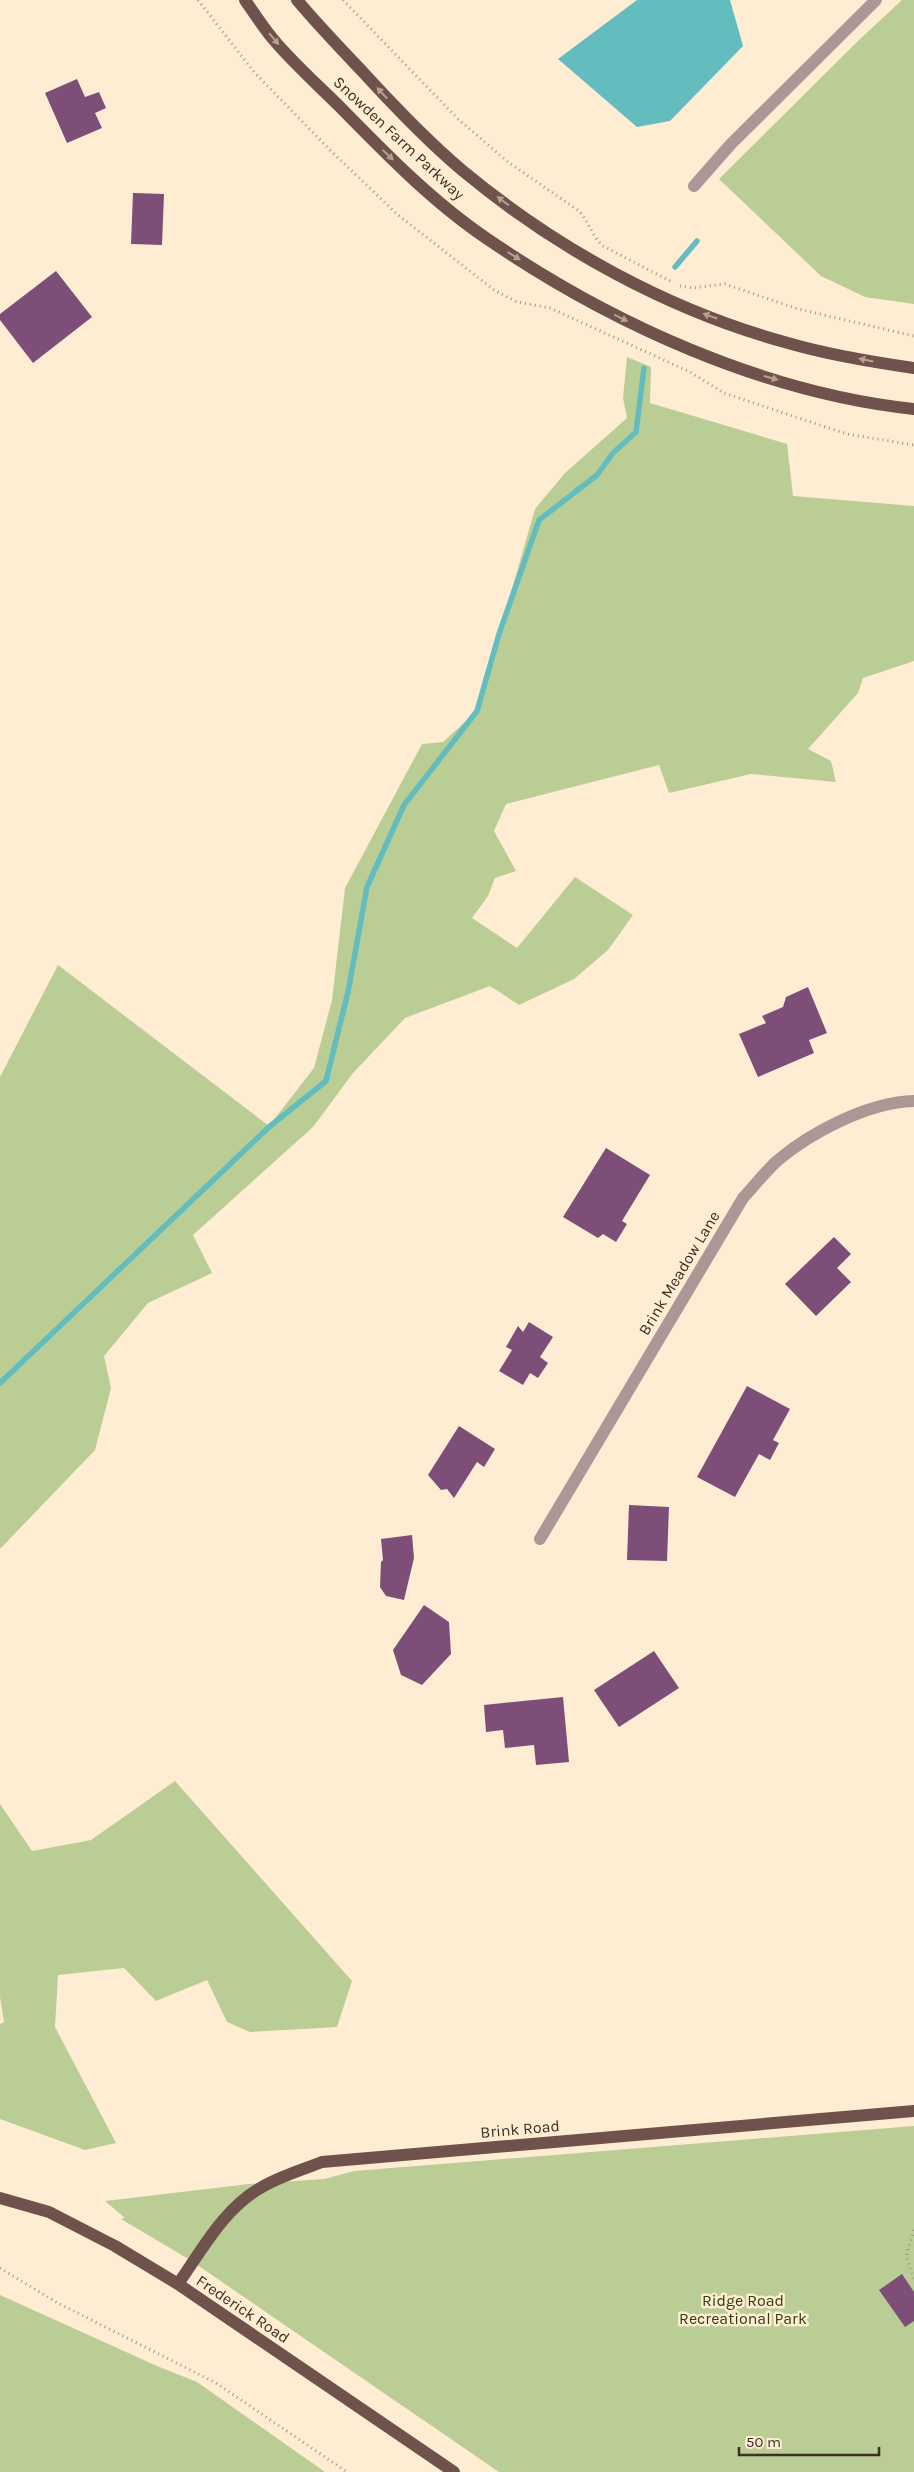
<svg xmlns="http://www.w3.org/2000/svg" width="914" height="2472" font-family="Karla,sans-serif">
<style>
.green{fill:#bacd95}
.water{fill:#63bdbf}
.lines{fill:none;stroke-linecap:round;stroke-linejoin:round}
.stream{stroke:#63bdbf;stroke-width:5.5}
.building{fill:#7c4e78}
.path{stroke:#a39581;stroke-width:3;stroke-dasharray:1 4;stroke-linecap:butt}
.minor{stroke:#ab9896;stroke-width:12}
.major{stroke:#70524d;stroke-width:12}
.oneway{fill:#b8a090}
.labels{text-anchor:middle;dominant-baseline:central;stroke-width:5;stroke-linejoin:round;paint-order:stroke}
.street-label{font-size:16px;fill:#3a3125;stroke:#ffedd3}
.park-label{font-size:16px;fill:#313d0f;stroke:#ffedd3}
</style>
<rect width="100%" height="100%" fill="#ffedd3"/>
<!-- green -->
<path class="green" d="M902,0H914V304L865,297L821,276L719,179L859,40Z
M627,357L651,367L650,403L787,444L793,496L914,506V661L863,678L858,693L808,749L831,761L836,782L751,774L669,793L659,765L506,804L494,831L516,871L495,878L488,896L472,918L517,948L575,877L633,915L608,950L574,979L519,1005L490,986L405,1018L353,1073L313,1127L193,1235L212,1273L148,1303L104,1356L111,1388L95,1450L0,1549V1077L58,965L269,1126L314,1068L332,1000L345,888L422,744L443,742L477,711L535,509L565,473L627,418L623,398Z
M175,1781L352,1981L337,2027L250,2032L227,2022L207,1980L156,2001L124,1968L58,1975L55,2027L116,2143L85,2150L0,2119V2024L4,2022L0,1997V1804L32,1851L91,1840Z
M914,2126V2472H499L190,2260L121,2219L125,2218L105,2201L249,2184L324,2179L354,2171Z
M0,2295L157,2366L197,2382L325,2472H0Z"/>
<!-- water -->
<path class="water" d="M637,0H730L743,46L670,121L637,127L558,59Z"/>
<g class="lines">
<!-- stream -->
<path class="stream" d="M675,267L697,241
M0,1383L269,1127L326,1081L348,992L367,887L404,805L477,711L499,634L539,520L597,475L613,453L636,432L644,368"/>
</g>
<!-- building -->
<path class="building" d="M77,79L85,97L99,92L106,108L95,113L102,128L67,143L45,93Z
M133,193L164,194L162,245L131,244Z
M56,271L92,317L33,363L0,320V314Z
M808,987L827,1033L809,1040L814,1053L758,1077L739,1034L766,1023L762,1016L783,1007L786,997Z
M606,1148L650,1175L622,1221L627,1224L616,1242L603,1234L598,1238L563,1217Z
M834,1237L851,1254L837,1268L851,1282L816,1316L785,1284Z
M529,1322L553,1337L540,1357L548,1363L538,1378L530,1373L523,1385L499,1371L512,1350L506,1347L518,1326L523,1332Z
M747,1386L790,1409L773,1440L779,1443L770,1460L759,1454L735,1497L697,1477Z
M459,1426L495,1449L484,1467L477,1462L454,1498L447,1489L441,1490L428,1475Z
M629,1505L669,1507L667,1561L627,1560Z
M412,1535L414,1558L404,1600L386,1596L380,1587L381,1562L383,1560L381,1539Z
M424,1605L449,1622L451,1654L422,1685L401,1675L393,1650Z
M654,1651L679,1688L619,1727L594,1690Z
M563,1697L569,1762L536,1765L534,1745L505,1748L503,1730L486,1732L484,1705Z
M902,2274L914,2292V2321L905,2327L879,2290Z"/>
<g class="lines">
<!-- path -->
<path class="path" d="M198,0L254,72L333,153L398,215L494,290L517,302L550,308L690,372L724,393L847,434L914,445
M343,0L458,119L508,162L579,211C589,222 592,236 603,246L672,282
M680,286L692,288L725,284L798,309L914,336
M914,2230L906,2256L914,2281
M0,2268L56,2302L216,2383L347,2472"/>
<!-- minor -->
<path class="minor" d="M694,186L731,144L876,0
M540,1539L743,1198C754,1186 765,1172 777,1161C811,1132 869,1102 914,1101"/>
<!-- major -->
<path class="major" d="M245,0C254,13 263,27 273,39C294,64 319,86 341,108C386,154 433,202 486,238C610,323 763,393 914,409
M297,0C317,24 339,47 361,70C393,105 426,140 463,171C557,249 670,311 788,343C829,355 872,362 914,368
M0,2198L49,2212L115,2246L178,2284L454,2472
M178,2284C202,2250 224,2208 262,2187C281,2176 302,2170 322,2162L914,2111"/>
</g>
<!-- one-way arrows -->
<defs><path id="oneway-solid" d="M-6-.8H1V-3.2L6.5 0L1 3.2V.8H-6Z" transform="scale(1.25)"/></defs>
<g class="oneway">
<use href="#oneway-solid" transform="translate(274 39) rotate(50)"/>
<use href="#oneway-solid" transform="translate(382 93) rotate(-133)"/>
<use href="#oneway-solid" transform="translate(388 155) rotate(43)"/>
<use href="#oneway-solid" transform="translate(503 201) rotate(-143)"/>
<use href="#oneway-solid" transform="translate(514 256) rotate(32)"/>
<use href="#oneway-solid" transform="translate(710 316) rotate(-161)"/>
<use href="#oneway-solid" transform="translate(621 318) rotate(26)"/>
<use href="#oneway-solid" transform="translate(866 360) rotate(-169)"/>
<use href="#oneway-solid" transform="translate(771 378) rotate(15)"/>
</g>
<g class="labels">
<!-- street labels -->
<g class="street-label">
<text transform="translate(399 138) rotate(43)">Snowden Farm Parkway</text>
<text transform="translate(679 1273) rotate(-59)">Brink Meadow Lane</text>
<text transform="translate(520 2129) rotate(-5)">Brink Road</text>
<text transform="translate(243 2309) rotate(34)">Frederick Road</text>
</g>
<!-- park labels -->
<g class="park-label">
<text x="743" y="2300">Ridge Road<tspan x="743" dy="18">Recreational Park</tspan></text>
</g>
</g>
<!-- scale -->
<path d="M739 2447v8h140v-8" fill="none" stroke="#3a3125" stroke-width="2.5"/>
<text x="746" y="2447" font-size="15" fill="#3a3125" stroke="#ffedd3" stroke-width="4" paint-order="stroke">50 m</text>
</svg>
